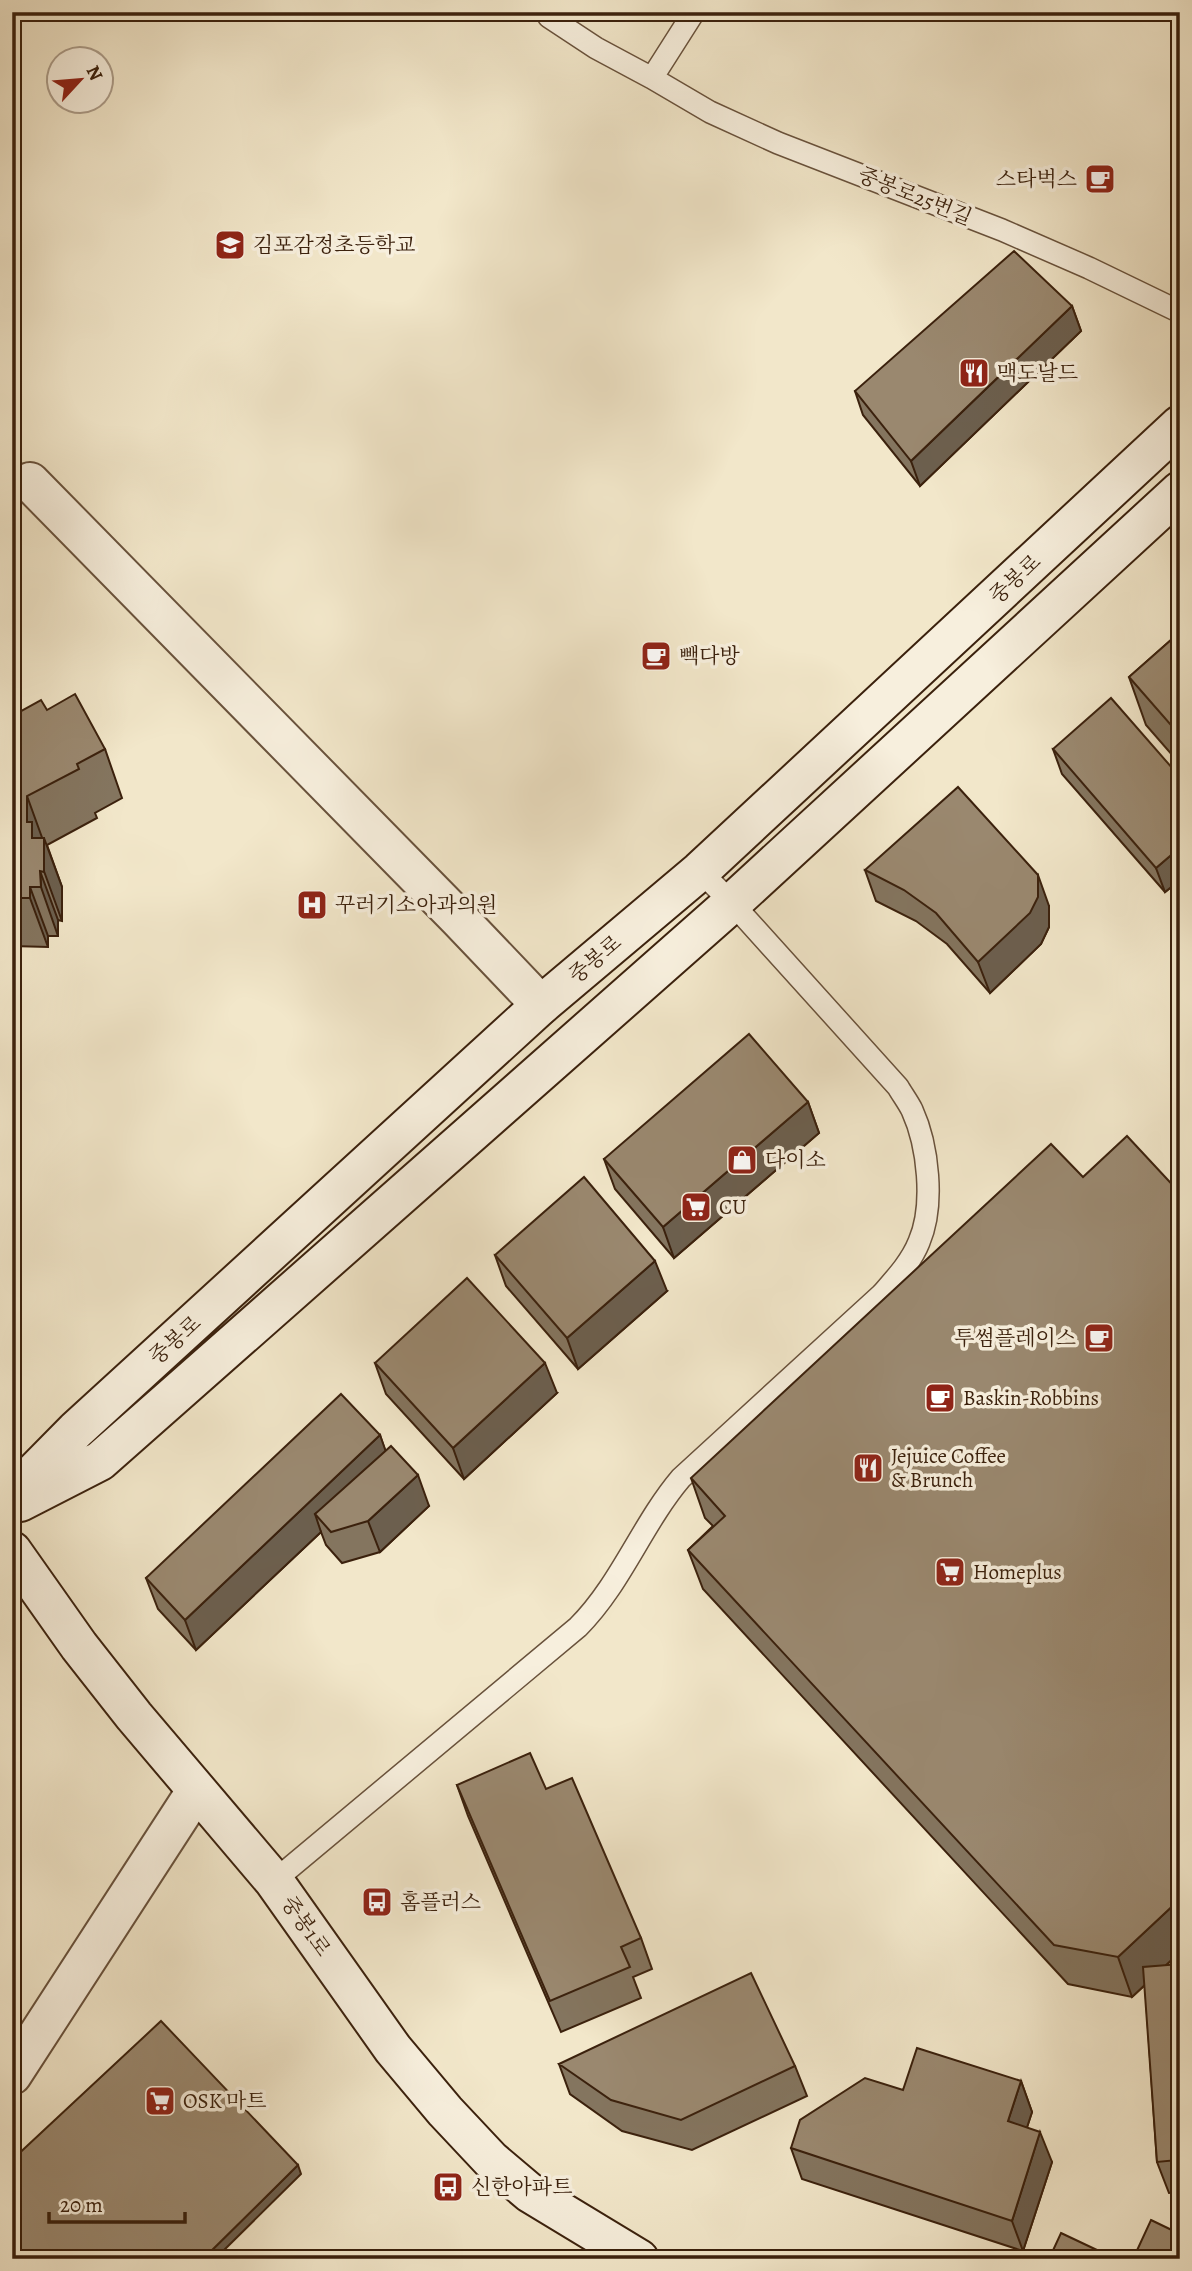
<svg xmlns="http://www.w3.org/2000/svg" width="1192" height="2271" font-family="Alegreya,'Noto Serif KR',serif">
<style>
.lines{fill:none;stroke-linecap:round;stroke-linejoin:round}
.lane-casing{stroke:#69523c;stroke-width:24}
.street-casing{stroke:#69523c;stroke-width:42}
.secondary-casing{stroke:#3b210d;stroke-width:42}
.lane{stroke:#f7efdd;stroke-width:21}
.street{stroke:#f7efdd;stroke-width:38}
.secondary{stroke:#f7efdd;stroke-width:38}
.wall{fill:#84755f;stroke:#3b210d;stroke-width:2}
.shaded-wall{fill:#6c5f4e;stroke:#3b210d;stroke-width:2}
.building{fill:#9a886f;stroke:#3b210d;stroke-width:2}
.labels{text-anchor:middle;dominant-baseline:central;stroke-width:7;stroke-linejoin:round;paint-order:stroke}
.poi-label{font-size:21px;fill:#3b210d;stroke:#f7efdd;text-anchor:start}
.street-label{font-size:21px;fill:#3b210d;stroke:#f7efdd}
</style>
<rect width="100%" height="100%" fill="#f2e7ca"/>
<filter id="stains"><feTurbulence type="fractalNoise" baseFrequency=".00286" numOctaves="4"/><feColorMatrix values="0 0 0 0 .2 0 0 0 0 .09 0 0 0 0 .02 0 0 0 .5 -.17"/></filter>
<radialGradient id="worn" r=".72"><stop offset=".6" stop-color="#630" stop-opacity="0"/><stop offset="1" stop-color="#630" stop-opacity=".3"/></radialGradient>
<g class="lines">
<!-- lane casing -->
<g class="lane-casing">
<path id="lane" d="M546,12L549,17L596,48L652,78
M694,12L652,78L710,112L778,143L1002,230L1089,268L1180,312
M274,1881L578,1627C621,1584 642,1524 681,1478L882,1294C896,1278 911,1262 919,1242C935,1205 928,1145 912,1110C908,1102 902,1094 898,1087L732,903L700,871"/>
</g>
<!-- street casing -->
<g class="street-casing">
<path id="street" d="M30,482L459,919L541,1005
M12,2075L196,1791"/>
</g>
<!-- secondary casing -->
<g class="secondary-casing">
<path id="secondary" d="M12,1495L76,1430L541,1005L700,871L1180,425
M20,1502L100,1461L732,903L1180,491
M12,1551L79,1646L134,1716L274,1881L393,2049L445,2111L491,2160L530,2193L639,2259"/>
</g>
<!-- lane -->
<use href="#lane" class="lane"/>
<!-- street -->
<use href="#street" class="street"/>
<!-- secondary -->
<use href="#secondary" class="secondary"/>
</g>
<!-- wall -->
<path class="wall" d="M1072,306L1081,331L920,486L863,415L855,391Z
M1180,632V764L1146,725L1129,677Z
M47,710L105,749L122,798L95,813L97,818L47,845L62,887V921L58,920V936H48V947L12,946V716Z
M1053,749L1180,777V880L1165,892L1062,774Z
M865,870L1049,906V927L1041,944L990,993L947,944L916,921L876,901Z
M808,1102L819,1133L674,1258L615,1189L604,1159Z
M495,1255L667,1291L578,1369L506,1286Z
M375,1363L557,1393L464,1479L386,1394Z
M380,1435L385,1450L429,1506L380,1552L342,1563L326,1545L321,1532L196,1650L158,1609L146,1578Z
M691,1478L1180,1952L1166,1965L1180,1964V2192L1169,2193L1157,2162L1145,1985L1132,1997L1068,1984L703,1589L688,1550L713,1526L705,1518Z
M457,1785L546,1789L641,1938L652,1969L633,1977L641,1998L561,2032L468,1816Z
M559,2064L795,2066L807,2096L692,2150L622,2131L570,2094Z
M1021,2081L1032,2112L1027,2127L1052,2162L1023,2251L802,2179L791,2148L903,2090Z"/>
<!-- shaded-wall -->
<path class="shaded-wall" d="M1072,306L1081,331L920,486L911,461Z
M27,796L44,843V838L62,887V921L32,838L27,822Z
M1177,850L1180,858V880L1165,892L1156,868Z
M40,871L58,920V936L41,887Z
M1038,875L1049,906V927L1041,944L990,993L978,962Z
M30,887L48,936V947L30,898Z
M808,1102L819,1133L674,1258L663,1227Z
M655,1261L667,1291L578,1369L567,1338Z
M545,1363L557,1393L464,1479L453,1448Z
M380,1435L391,1466L315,1514L321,1532L196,1650L185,1620Z
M418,1475L429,1506L380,1552L368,1521Z
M1180,1899V1952L1132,1997L1118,1957Z
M1021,2081L1032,2112L1019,2152L1008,2121Z
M1040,2132L1052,2162L1023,2251L1012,2221Z
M298,2165L301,2174L215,2259H203Z"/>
<!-- building -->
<path class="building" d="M1014,251L1072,306L911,461L855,391Z
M1180,632V730L1177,732L1129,677Z
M75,694L105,749L77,764L79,769L27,796V822H32V838H44V872L40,871L41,887H30V898H12V716L41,700L47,710Z
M1111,698L1180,777V838L1174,843L1177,850L1156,868L1053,749Z
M958,787L1038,875V897L1030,913L978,962L936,913L904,890L865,870Z
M1180,838V849L1174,843Z
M749,1034L808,1102L663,1227L604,1159Z
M1127,1136L1180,1193V1899L1118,1957L1054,1945L688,1550L725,1516L691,1478L1051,1144L1083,1177Z
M584,1177L655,1261L567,1338L495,1255Z
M467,1278L545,1363L453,1448L375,1363Z
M341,1394L380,1435L185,1620L146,1578Z
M391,1446L418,1475L368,1521L331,1532L315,1514Z
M530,1753L546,1789L572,1778L641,1938L621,1947L630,1967L550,2001L457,1785Z
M1180,1964V2178H1179L1177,2160L1157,2162L1143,1967Z
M751,1973L795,2066L681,2120L611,2100L559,2064Z
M161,2021L298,2165L203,2259H12V2160Z
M917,2048L1021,2081L1008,2121L1040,2132L1012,2221L791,2148L800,2120L865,2078L903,2090Z
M1151,2220L1180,2234V2259H1133Z
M1061,2233L1116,2259H1049Z"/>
<!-- icons -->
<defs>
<g id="cafe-square" transform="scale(1.575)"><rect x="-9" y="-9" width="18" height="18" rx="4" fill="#8f2418" stroke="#f7efdd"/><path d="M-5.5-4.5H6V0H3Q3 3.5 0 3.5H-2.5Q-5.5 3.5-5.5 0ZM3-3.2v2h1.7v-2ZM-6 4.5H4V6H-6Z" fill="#fff"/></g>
<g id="school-square" transform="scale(1.575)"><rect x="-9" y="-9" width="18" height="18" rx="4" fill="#8f2418" stroke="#f7efdd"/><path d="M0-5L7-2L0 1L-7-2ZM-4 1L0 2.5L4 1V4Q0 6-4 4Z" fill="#fff"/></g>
<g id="restaurant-square" transform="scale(1.575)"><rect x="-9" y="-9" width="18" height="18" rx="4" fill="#8f2418" stroke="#f7efdd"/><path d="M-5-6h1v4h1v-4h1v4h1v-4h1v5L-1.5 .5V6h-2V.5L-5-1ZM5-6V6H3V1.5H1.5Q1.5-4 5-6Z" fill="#fff"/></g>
<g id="hospital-square" transform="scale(1.575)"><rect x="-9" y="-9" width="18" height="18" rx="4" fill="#8f2418" stroke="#f7efdd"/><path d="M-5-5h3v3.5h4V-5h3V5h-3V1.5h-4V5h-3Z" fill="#fff"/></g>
<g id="shop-square" transform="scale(1.575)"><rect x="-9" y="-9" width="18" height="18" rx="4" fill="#8f2418" stroke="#f7efdd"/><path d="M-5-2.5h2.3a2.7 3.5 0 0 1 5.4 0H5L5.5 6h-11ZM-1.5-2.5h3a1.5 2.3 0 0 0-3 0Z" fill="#fff"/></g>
<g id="supermarket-square" transform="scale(1.575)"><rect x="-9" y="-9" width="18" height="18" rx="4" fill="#8f2418" stroke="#f7efdd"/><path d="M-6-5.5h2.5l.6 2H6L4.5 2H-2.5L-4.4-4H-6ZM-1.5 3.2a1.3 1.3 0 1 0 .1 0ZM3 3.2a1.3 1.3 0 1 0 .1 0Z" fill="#fff"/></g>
<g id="bus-square" transform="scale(1.575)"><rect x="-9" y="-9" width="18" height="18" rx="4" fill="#8f2418" stroke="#f7efdd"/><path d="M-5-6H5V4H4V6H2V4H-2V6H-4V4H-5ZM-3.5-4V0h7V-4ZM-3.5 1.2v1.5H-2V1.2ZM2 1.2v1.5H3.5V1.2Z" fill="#fff"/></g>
</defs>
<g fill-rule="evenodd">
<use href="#cafe-square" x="1100" y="179"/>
<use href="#school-square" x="230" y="245"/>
<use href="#restaurant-square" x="974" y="373"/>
<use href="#cafe-square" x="656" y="656"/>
<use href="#hospital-square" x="312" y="905"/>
<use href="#shop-square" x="742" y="1160"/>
<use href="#supermarket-square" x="696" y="1207"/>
<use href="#cafe-square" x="1099" y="1338"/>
<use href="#cafe-square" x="940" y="1398"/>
<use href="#restaurant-square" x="868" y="1468"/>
<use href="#supermarket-square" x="950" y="1572"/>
<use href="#bus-square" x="377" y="1902"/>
<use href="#supermarket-square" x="160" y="2101"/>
<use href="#bus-square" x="448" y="2187"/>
</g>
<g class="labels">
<!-- poi labels -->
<g class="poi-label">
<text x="1077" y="179" text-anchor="end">스타벅스</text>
<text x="253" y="245">김포감정초등학교</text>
<text x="997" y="373">맥도날드</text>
<text x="679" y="656">빽다방</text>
<text x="335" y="905">꾸러기소아과의원</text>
<text x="765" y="1160">다이소</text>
<text x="719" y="1207">CU</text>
<text x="1076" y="1338" text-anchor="end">투썸플레이스</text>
<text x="963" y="1398">Baskin-Robbins</text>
<text x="891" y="1456">Jejuice Coffee<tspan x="891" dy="24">&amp; Brunch</tspan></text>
<text x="973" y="1572">Homeplus</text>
<text x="400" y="1902">홈플러스</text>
<text x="183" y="2101">OSK 마트</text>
<text x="471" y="2187">신한아파트</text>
</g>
<!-- street labels -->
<g class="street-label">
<text transform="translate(915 196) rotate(22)">중봉로25번길</text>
<text transform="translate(1015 579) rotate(-43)">중봉로</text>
<text transform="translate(595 959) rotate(-40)">중봉로</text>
<text transform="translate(175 1340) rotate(-42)">중봉로</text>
<text transform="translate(306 1926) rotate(55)">중봉1로</text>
</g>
</g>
<!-- margin -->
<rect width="1192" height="2271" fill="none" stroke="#f2e7ca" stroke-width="42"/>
<rect x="14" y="14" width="1164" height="2243" fill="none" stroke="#3b210d" stroke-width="3.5"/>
<rect x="21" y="21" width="1150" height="2229" fill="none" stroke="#3b210d" stroke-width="2"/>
<!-- north arrow -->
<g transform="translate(80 80) rotate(64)"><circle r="33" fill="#f7efdd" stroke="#ac9d8a" stroke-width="2"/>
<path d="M0-5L12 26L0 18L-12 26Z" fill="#8f2418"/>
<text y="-10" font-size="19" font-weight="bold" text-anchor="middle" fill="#3b210d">N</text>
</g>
<!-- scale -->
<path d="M49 2212v10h136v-10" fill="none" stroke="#3b210d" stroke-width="3.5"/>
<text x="60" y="2212" font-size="21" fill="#3b210d" stroke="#f7efdd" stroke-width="5" paint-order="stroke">20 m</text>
<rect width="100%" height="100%" filter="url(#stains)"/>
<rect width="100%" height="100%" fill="url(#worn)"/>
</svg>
